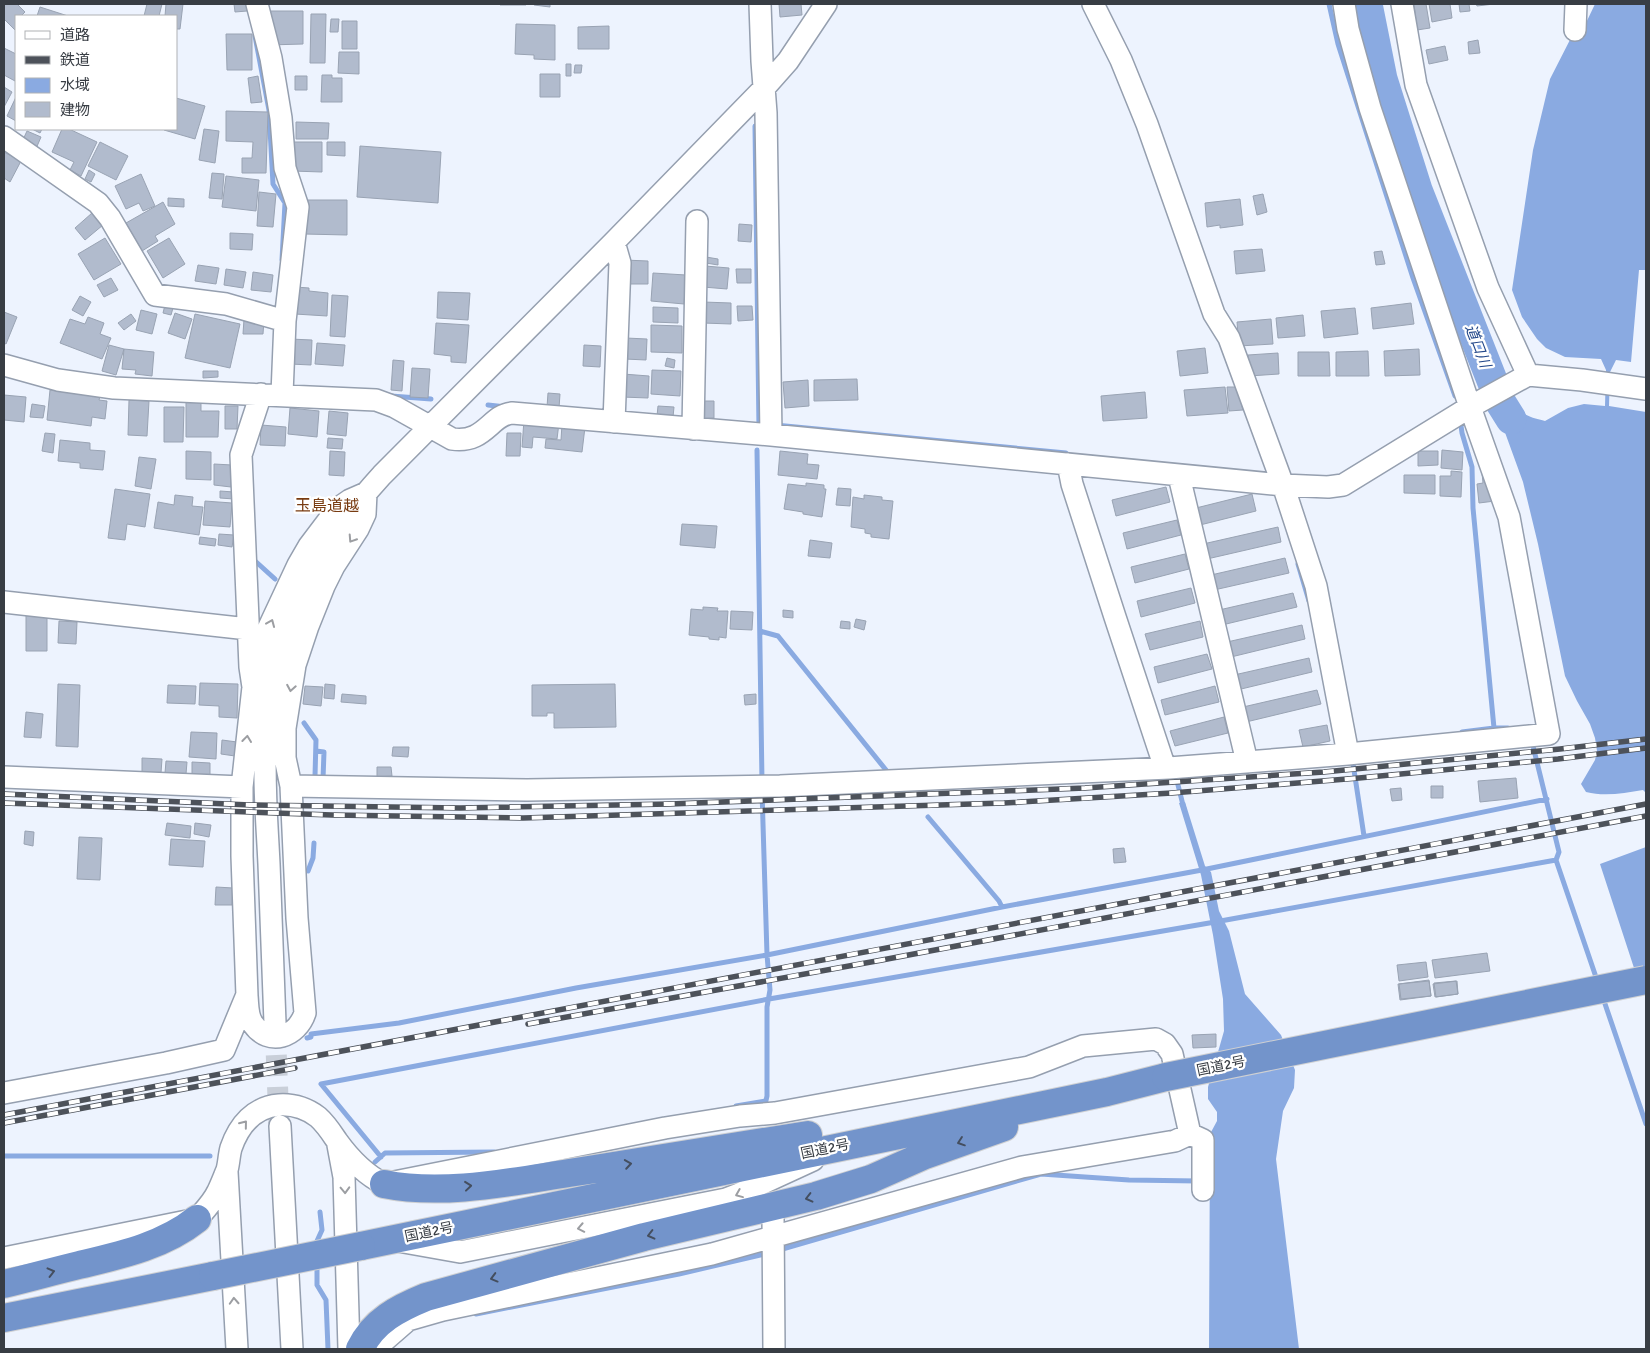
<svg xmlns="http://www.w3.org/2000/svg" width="1650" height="1353" font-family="Signika,'Noto Sans JP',sans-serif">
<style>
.water{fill:#8aaae1}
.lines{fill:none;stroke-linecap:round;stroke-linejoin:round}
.stream{stroke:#8aaae1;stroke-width:5}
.river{stroke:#8aaae1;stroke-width:31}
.building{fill:#b1bbcd;stroke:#99a3b3}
.minor-tunnel{stroke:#c9cfd9;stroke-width:21;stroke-dasharray:21 11;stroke-linecap:butt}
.minor-casing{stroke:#959faf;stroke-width:24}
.highway-casing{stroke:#cfd0d2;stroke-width:30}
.minor{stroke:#fff;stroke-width:21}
.highway{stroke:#7394cb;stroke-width:28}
.rail-casing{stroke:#4d525a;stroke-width:5.5}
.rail{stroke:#fff;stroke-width:4;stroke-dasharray:11;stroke-linecap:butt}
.highway-bridge-casing{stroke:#cfd0d2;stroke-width:30;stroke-linecap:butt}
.highway-bridge{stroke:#7394cb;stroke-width:28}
.oneway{stroke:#9c9ea2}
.oneway2{stroke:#444e5f}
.labels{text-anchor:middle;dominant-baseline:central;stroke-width:4.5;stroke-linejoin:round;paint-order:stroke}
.street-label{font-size:14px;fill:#383d44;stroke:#fff}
.water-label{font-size:15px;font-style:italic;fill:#23488a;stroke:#fff}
.quarter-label{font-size:16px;fill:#783b11;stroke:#fff}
</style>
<rect width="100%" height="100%" fill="#edf3fe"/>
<!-- water -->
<path class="water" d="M1595,4H1646V270H1639L1631,362L1616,360L1610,372L1609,406L1646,412V793L1643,790C1624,793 1605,797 1586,792L1581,784L1595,760L1597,751L1595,738L1590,724L1577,701L1565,676L1538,544L1523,482L1503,427L1492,414L1488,407L1508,394C1518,413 1524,416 1545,421L1568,408L1584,404L1605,406L1606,370L1601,359L1565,357L1546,348L1537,339L1522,317L1512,290L1533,150L1550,79L1575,30L1585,25Z
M1185,802L1205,866L1211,872L1219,911L1229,931L1245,994L1281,1035L1295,1070L1294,1088L1283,1111L1276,1159L1299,1349H1209L1210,1134L1217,1121V1112L1208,1099V1087L1224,1031L1223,999L1213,935L1201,875L1179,803Z
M1646,847V980L1635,971L1600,864Z"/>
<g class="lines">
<!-- stream -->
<path class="stream" d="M1329,4L1338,44L1413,278L1455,396
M255,36L269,110L273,184L285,203L282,260
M755,126L759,429
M391,396L431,399
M488,405L506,407
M1460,418L1462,433L1472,467L1473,508L1494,728H1508
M775,425L1066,453L1068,457
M757,450L762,782
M254,557V560L275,579
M1298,564L1309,601
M760,631L778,636L890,775
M304,723L316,740L315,776
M1462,732L1494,728
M1532,742L1559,852L1556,860L1598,983
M316,751L324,752L323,779L326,780
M1352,757L1364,836
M1175,773L1184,809
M762,791L767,955L770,990L767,1007V1096L765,1105
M928,817L999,901L1002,907
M308,871L313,858L314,843
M1603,998L1646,1124
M307,1038L311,1037V1034L399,1023L576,988L767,955L1002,907L1202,870L1547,799
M736,1106L765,1101
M4,1156H210
M381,1157L321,1084L769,999L1215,922L1556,860
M375,1162L385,1153L494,1152
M317,1248V1241L322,1230L320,1212
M779,1250L1041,1174L1129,1180L1198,1181
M317,1264V1285L326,1300L328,1349
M476,1314L679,1274L769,1253"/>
<!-- river -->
<path class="river" d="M1367,4L1382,79L1417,190L1501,403L1511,419"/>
</g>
<!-- building -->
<path class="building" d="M4,4H17L25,12L21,16H16V29L15,30L4,19Z
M147,4H162L159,16H144Z
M166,4H183L180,29H176V16H165Z
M234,4H246L247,11L235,12Z
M500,4H526V5H500Z
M534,4H550V7L534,5Z
M779,4H801L802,15L780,17Z
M1414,4H1426L1430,28L1417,30Z
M1429,4H1450L1452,18L1432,22Z
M1459,4H1469L1470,11L1460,12Z
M1476,4H1494L1477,6Z
M40,7L68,16H37Z
M267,11H303V44L268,45Z
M311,14H326L325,63H310Z
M331,19H339L338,32H330Z
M342,21H357V49H342Z
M516,24L555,25V60L534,59V55L515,54Z
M609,26V49H578V27Z
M226,34H252V70H227Z
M1478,40L1480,53L1469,54L1468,42Z
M1445,46L1448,60L1429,64L1426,50Z
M4,48L16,54L15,81L4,75Z
M339,52H359V74L338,73Z
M566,64H571V76H566Z
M575,65H582L581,73H574Z
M540,74H560V97H540Z
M322,75H332V78H342V102H321Z
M258,76L262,102L251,103L248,78Z
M295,76H307V90H295Z
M4,87L12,92L4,107Z
M16,97V121L7,116Z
M176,98L205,106L195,139L164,130L165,129H176Z
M226,111L268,112L266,173H242V158H252L253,142L226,141Z
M296,122L329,123L328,139H296Z
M32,129H42L40,133Z
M62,129H69L97,142L81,176L70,170L74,162L52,152Z
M204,129L219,131L215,163L199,160Z
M27,131L41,137L35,151L21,144Z
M100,142L128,156L116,180L88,166Z
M293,142H322V172L292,171Z
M327,142H345V156L327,155Z
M360,146L441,152L438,203L357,197Z
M4,152L21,161L10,182L4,178Z
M89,170L95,174L91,182L85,179Z
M212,173L224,174L222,199L209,198Z
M141,174L155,206L143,211L139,203L126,209L115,186Z
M226,176L259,180L256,211L222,207Z
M259,192L276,194L273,227L257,226Z
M1263,194L1267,212L1257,215L1253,196Z
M168,198L184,199V207L168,206Z
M1240,199L1243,225L1220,228V225L1207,227L1205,203Z
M304,200H347V235L304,234Z
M163,202L175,224L155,236L158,241L142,251L126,223Z
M92,213L103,225L85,240L75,228Z
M739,224L752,225L751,242L738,241Z
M230,233L253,234L252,250L230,249Z
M105,238L121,264L94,280L78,254Z
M169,238L185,264L163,278L147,251Z
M1262,249L1265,271L1236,274L1234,251Z
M1382,251L1385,264L1376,265L1374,252Z
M706,257L718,259V265L706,263Z
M624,260L648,261V284H624Z
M198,265L219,268L216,284L195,281Z
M705,266L729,268L727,289L703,287Z
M226,269L246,272L243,288L224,285Z
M736,269H751V283H737Z
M253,272L273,275L271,292L251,290Z
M653,273L686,275L684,304L651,301Z
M111,278L118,290L104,297L97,285Z
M296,287L309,288V291L328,293L327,316L295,314Z
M438,292L470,293L468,320L437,318Z
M332,295L348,296L345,337L330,336Z
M80,296L91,302L83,316L72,310Z
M703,302L731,303V324L703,323Z
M1411,303L1414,324L1373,329L1371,308Z
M165,305L173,308L171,315L163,313Z
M737,306H752L753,320L738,321Z
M653,307L678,308V323L653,322Z
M1355,308L1358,334L1324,338L1321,311Z
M141,310L157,314L152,334L136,330Z
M4,312L17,317L6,344L4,343Z
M175,313L192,319L185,339L168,333Z
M131,314L136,321L124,330L118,323Z
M195,314L240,324L230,368L185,358Z
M1303,315L1305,336L1278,338L1276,318Z
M88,317L104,323L100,334L111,338L102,359L60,343L70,319L85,324Z
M244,319L264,320L263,334H243Z
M1271,319L1273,344L1239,346L1237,322Z
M436,323L469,325L466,363L451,362V356L434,354Z
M651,325L682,326V353L651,352Z
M626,338L647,339L646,360L625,359Z
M290,339L312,340L311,365L290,364Z
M317,343L345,345L343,366L315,364Z
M109,345L124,349L116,375L102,371Z
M584,345L601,346L600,367L583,366Z
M1205,348L1208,373L1180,376L1177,351Z
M124,349L154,352L152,376L135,374L136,370L122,369Z
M1419,349L1420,375L1385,376L1384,351Z
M1368,351L1369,376H1336V352Z
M1298,352H1329L1330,376H1298Z
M1278,353L1279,374L1249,376L1248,355Z
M667,358L675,360L674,368L665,366Z
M393,360L404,361L402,391L391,390Z
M412,368L430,369L428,398L410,397Z
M652,370L681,371L680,396L651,394Z
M203,371H218V377L203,378Z
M623,374L649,376L648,398L622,397Z
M857,379L858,400L814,401V380Z
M808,380L809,406L785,408L783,382Z
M1225,387L1228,413L1187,416L1184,390Z
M1227,387H1237L1243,410L1229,411Z
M50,390L100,396L99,400L107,401L105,419L92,417L91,426L47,420Z
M1145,392L1147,418L1103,421L1101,396Z
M548,393L560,394L559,408L547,407Z
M4,395L26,397L24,422L4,420Z
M129,400L149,401L147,436L128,435Z
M699,401H714V418H699Z
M186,402H201V411H219L218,437H186Z
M32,404L45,406L43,418L30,417Z
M225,406H238L237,429H225Z
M658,406L674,407L673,417L657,416Z
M164,407H184L183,442H164Z
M290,408L319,411L317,437L288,434Z
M329,411L348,413L346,436L327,434Z
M524,420L559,423L557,439L533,437L532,448L522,447Z
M562,424L585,427L582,452L545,448L546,439L561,440Z
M261,425L286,427L285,446L260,445Z
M45,433L55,434L53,453L42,451Z
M507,433H521L520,456H506Z
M328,438L343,439L342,449L327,448Z
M60,440L90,443V450L105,451L103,470L80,468V463L58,461Z
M1442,450L1463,452L1462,470L1441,468Z
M186,451L211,452V480L186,479Z
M330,451L345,452L344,476L329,475Z
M780,451L808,454L807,464L819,465L817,479L778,475Z
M1418,451H1438V465L1418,466Z
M139,457L156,459L151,489L135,486Z
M214,464L232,465L231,487L214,485Z
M1451,471L1462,472L1461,497L1440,496V476H1451Z
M1491,471L1495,501L1479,503L1477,484L1483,483L1482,473Z
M1404,475H1435V494L1404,493Z
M806,483L824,485V489H826L822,517L803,514V512L784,509L788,484L806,486Z
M1166,487L1170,502L1116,516L1112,500Z
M838,488L851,489L850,506L836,505Z
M115,489L150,494L145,527L127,524L125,540L108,538Z
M220,491L234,492V499L220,498Z
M1252,494L1256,511L1200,525L1196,508Z
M175,495L193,497L192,506L203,507L199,535L154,528L158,502L174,505Z
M864,495L882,497V500L893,501L889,539L871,537V534L865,533V529L851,527L853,497L864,499Z
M205,501L232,503L230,527L203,525Z
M1177,520L1181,535L1127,549L1123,533Z
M682,524L717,526L715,548L680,545Z
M1278,527L1281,542L1207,559L1203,544Z
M219,534L234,535L232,547L218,545Z
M200,537L216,539L215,546L199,544Z
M810,540L832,543L830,558L808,556Z
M1185,554L1189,569L1135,583L1131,567Z
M1285,558L1289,573L1214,590L1211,575Z
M1191,588L1195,603L1141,617L1137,601Z
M1293,593L1297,607L1222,625L1219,610Z
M703,607L718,608L717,611H728L726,638L719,637V640L709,639V637L689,635L691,609L703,610Z
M783,610L793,611V618L783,617Z
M731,611L753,612L752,630L730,629Z
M26,612H39V617H47V651H26Z
M856,619L866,621L864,630L854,627Z
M59,621L77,622L76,644L58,643Z
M841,621L850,622V629L840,628Z
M1200,621L1203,637L1150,650L1145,634Z
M1302,625L1305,639L1231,657L1227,642Z
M1207,654L1212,669L1158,683L1154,667Z
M1309,658L1312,672L1237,690L1234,675Z
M200,683L238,684L237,718L219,717V706L199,705Z
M58,684L80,685L78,747L56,746Z
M325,684L335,685L334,699L324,698Z
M615,684L616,727L554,728V713H547V716H532V685Z
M168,685L196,686L195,704L167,703Z
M305,686L323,687L321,706L303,704Z
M1215,686L1219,702L1165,715L1161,700Z
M1317,690L1321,704L1246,722L1243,707Z
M342,694L366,696V704L341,702Z
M756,694V704L745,705L744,695Z
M26,712L43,714L41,738L24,737Z
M1224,717L1228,733L1175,746L1170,731Z
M1327,725L1330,741L1303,747L1299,730Z
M191,732L217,733L216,759L189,757Z
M222,740L237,742L235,756L221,754Z
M393,747H409L408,757L392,756Z
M142,758L162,759L161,773H142Z
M166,761L187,762L186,774L165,773Z
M192,762L210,763V778L192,777Z
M377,767H391L392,776L377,777Z
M1516,778L1518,798L1480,802L1478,781Z
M1431,786H1443V798H1431Z
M1401,788L1402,800L1392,801L1390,789Z
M167,823L191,826L190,838L165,835Z
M195,823L211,825L209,837L194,834Z
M25,831L34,832L33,846L24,844Z
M79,837L102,838L100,880L77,879Z
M171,839L205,841L203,867L169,865Z
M1124,848L1126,862L1114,863L1113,849Z
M216,887L233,888L232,905H215Z
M1487,953L1490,971L1435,978L1432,960Z
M1426,962L1428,977L1399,981L1397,965Z
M1429,980L1431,996L1401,999L1399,984Z
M1429,981L1431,996L1400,1000L1398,984Z
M1456,981L1458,994L1436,997L1434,983Z
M1457,981L1458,994L1435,997L1433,984Z
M1216,1034V1047L1193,1048L1192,1035Z"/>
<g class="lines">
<!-- minor-tunnel -->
<path class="minor-tunnel" d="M275,1023L279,1123"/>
<!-- minor casing -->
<g class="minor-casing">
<path id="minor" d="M257,4L271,58L281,118L285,168L298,207L285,321L282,394
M760,4L762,61L766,113L771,435
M1093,4L1121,60L1147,124L1214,314L1229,338L1283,485L1316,586L1348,754
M1402,4L1416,85L1488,288L1528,375
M1575,30L1576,4
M4,137L98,203L110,218L155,295L226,304L285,321
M614,242L620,263L614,422
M4,365L58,380L114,388L376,400L395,407L452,439C485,444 490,415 512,413L771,435L1283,485L1328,487L1343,485L1470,407L1528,375L1582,380L1646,389
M693,429L697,221
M1068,464L1072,484L1115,617L1165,768
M1179,476L1247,762
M4,602L248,629
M253,687L269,627L298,565L309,546L337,509L350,500L366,493L365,514L358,529L334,566L324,586L308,626L295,665L285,728V758L291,786L297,918L305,1013C297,1037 269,1047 253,1024C247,1016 248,1006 247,996L242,856V787L253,687L250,667L241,455L261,394
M4,777L242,787
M291,786L527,790L780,786L1169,768L1348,754L1549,734L1509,517L1470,407L1370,108L1348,29L1344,4
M275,1023C273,970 271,917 269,864C267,822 263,778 266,736C271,684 282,633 304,586C323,546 352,508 382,475L614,242L765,87L788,61L826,4
M4,1093L166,1063L224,1050L246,997
M280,1126L292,1349
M338,1145L344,1177L349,1349
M227,1172L237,1349
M773,1217L774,1349
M398,1241L460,1252L726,1199L739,1194L813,1160
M4,1258L197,1219C205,1210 213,1202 218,1191C221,1185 224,1177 227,1170C229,1163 229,1155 231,1148C239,1125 254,1107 279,1105C294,1104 306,1108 318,1117C326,1124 331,1132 337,1141C350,1159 364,1174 384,1184L665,1128L740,1116L775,1113L1029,1067L1083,1046L1156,1039L1165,1044L1172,1054L1190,1134
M378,1349L385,1340L408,1320L443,1310L712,1254L1022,1167L1175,1141L1190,1134L1203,1140V1190"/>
</g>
<!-- highway casing -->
<g class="highway-casing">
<path id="highway" d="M384,1184C443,1196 510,1182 569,1173C649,1161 729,1148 808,1135
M361,1246L1107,1092L1166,1077
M4,1284C29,1278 54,1271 79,1265C121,1255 163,1246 197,1219
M4,1318L213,1276
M360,1349C373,1321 399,1308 426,1297L644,1237L816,1196L871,1179L925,1155L1004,1127"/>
</g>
<!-- minor -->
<use href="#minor" class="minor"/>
<!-- highway -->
<use href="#highway" class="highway"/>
<!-- rail casing -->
<g class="rail-casing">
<path id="rail" d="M4,794L250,805L460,808L670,804L1085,788L1324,772L1560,749L1646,739
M4,803L332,815L523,818L1004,803L1172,793L1359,778L1558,759L1646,748
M528,1024L882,960L1646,816
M4,1115L1646,804
M4,1123L295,1068"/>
</g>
<!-- rail -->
<use href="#rail" class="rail"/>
<!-- highway-bridge casing -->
<g class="highway-bridge-casing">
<path id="highway-bridge" d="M1166,1077L1646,980
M213,1276L361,1246"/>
</g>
<!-- highway-bridge -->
<use href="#highway-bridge" class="highway-bridge"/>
</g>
<!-- one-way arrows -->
<defs><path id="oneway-chevron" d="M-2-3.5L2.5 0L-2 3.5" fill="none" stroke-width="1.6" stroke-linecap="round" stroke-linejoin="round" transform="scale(1.25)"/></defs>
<g class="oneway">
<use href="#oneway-chevron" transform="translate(352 539) rotate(123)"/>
<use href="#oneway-chevron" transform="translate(271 623) rotate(-67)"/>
<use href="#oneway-chevron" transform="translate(291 688) rotate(100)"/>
<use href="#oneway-chevron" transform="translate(247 739) rotate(-83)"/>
<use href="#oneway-chevron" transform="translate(244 1124) rotate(-51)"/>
<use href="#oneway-chevron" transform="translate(345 1190) rotate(88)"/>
<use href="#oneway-chevron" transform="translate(739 1194) rotate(158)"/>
<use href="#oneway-chevron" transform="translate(581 1228) rotate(169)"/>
<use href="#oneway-chevron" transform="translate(234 1301) rotate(-93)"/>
</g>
<g class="oneway2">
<use href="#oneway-chevron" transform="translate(961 1142) rotate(161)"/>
<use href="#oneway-chevron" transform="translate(628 1164) rotate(-9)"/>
<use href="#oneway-chevron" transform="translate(468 1186) rotate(-6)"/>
<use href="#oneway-chevron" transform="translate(809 1198) rotate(166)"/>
<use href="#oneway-chevron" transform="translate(651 1235) rotate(166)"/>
<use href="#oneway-chevron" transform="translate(51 1272) rotate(-14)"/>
<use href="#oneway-chevron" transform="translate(494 1278) rotate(165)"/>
</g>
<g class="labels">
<!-- street labels -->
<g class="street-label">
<text transform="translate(1221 1066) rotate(-12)">国道2号</text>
<text transform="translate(825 1149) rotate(-12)">国道2号</text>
<text transform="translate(429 1232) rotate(-12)">国道2号</text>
</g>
<!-- water labels -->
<g class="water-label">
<text transform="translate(1478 346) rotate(69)">道口川</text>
</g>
<!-- quarter labels -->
<g class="quarter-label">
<text x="327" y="506">玉島道越</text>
</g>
</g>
<!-- border -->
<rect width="1650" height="1353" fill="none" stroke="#383d44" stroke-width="10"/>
<!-- legend -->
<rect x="15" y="15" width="162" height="115" fill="#ffffff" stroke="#afb1b4"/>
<rect x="25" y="31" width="25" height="8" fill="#ffffff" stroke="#afb1b4"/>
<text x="60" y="40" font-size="15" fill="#383d44">道路</text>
<rect x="25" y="56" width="25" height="8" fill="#4d525a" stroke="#afb1b4"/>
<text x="60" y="65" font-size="15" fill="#383d44">鉄道</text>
<rect x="25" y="78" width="25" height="15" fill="#8aaae1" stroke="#afb1b4"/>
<text x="60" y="90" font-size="15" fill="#383d44">水域</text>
<rect x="25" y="102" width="25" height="15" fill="#b1bbcd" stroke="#afb1b4"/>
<text x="60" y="115" font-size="15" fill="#383d44">建物</text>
</svg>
